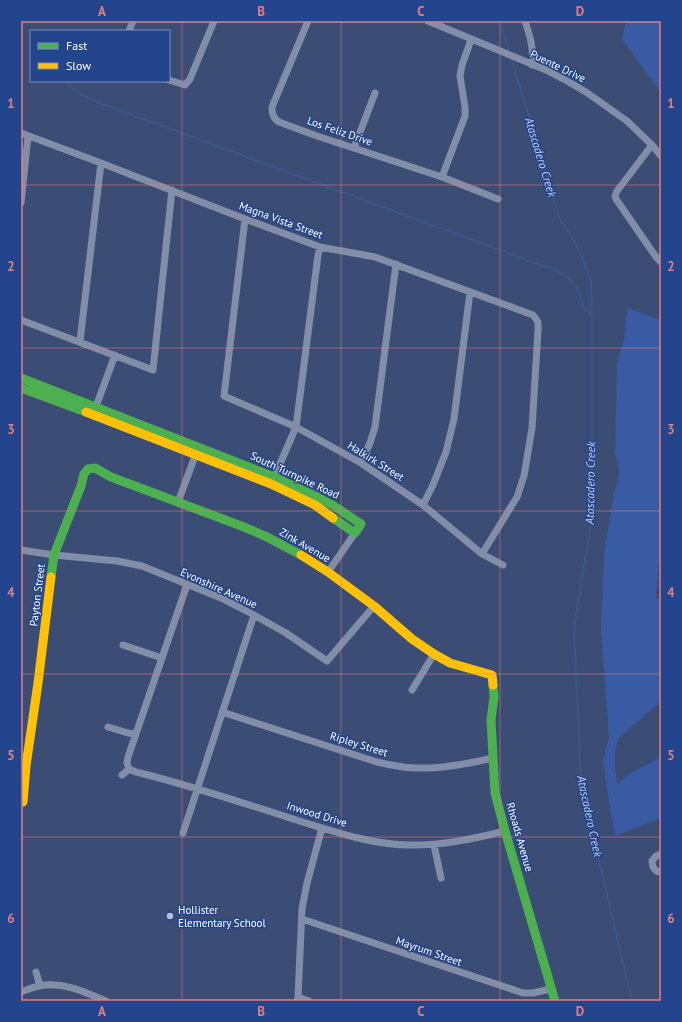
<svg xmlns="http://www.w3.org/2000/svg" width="682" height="1022" font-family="'PT Sans',sans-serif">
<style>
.green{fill:#385ba3}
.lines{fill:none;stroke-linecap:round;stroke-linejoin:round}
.stream{stroke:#3d5588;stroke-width:2}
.street{stroke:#828ea8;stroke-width:7}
.fast{stroke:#4caf50;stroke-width:9}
.slow{stroke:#ffc107;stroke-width:9}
.grid{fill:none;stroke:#e67e7e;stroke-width:1;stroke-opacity:0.55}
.poi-dot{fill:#bac1cf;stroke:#23458d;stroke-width:1.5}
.labels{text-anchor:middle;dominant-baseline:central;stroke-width:3;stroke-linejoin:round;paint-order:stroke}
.street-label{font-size:11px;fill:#fff;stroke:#23458d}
.poi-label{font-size:11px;fill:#fff;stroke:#23458d;text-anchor:start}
.water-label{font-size:12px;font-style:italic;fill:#bed0f2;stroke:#23458d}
.neatline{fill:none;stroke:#e67e7e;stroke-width:1.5}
.grid-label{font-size:13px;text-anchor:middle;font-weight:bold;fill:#e67e7e}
</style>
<rect width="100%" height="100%" fill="#3b4d75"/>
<!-- green -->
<path class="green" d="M626,21H661V93L622,39Z
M627,308L661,320V556L659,561L656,599L661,598V701L618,739L615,751V771L618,785L626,776L661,757V818L615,836L606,783L603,760L609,738L601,629L604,553L614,493L619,477V467L615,454L617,363L624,340Z"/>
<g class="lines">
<!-- stream -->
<path class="stream" d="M500,21L509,52
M511,57L559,217L575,243L587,270L591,281L592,314V518L574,628L581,784L632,1001
M65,81C73,91 85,96 97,102L557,271C575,281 580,290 584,309L592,314"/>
<!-- street -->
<path class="street" d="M308,21L272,107C272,114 273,118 279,122L317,136L442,177L498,199
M428,21L546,70L567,81L586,92L627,121L652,145L661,156
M525,21C530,36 534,49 532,65
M129,31L133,21
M169,80L185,85L190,79L214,21
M21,133L101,163L245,219L320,247L375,257L533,315L538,322V331L532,428L524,476L517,497L482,554
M652,145L617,191L615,196L616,199L656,257L661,262
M354,148L375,93
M442,177L465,116V107L460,76L462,65L471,40
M21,203L28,136
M245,219L224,396L296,427L361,463L423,505L482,554L503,565
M21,320L153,370L172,190
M80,341L101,163
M94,412L115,355
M361,463L370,443L375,427L396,264
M273,480L296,427L318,255L320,247
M178,502L197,451
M423,505L433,485L446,452L454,419L470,292
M21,550L54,555L117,561L142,566L221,598L254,615L286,633L327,661L374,606
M328,572L355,533
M187,585L128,757L127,763L129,769L136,772C189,785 241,802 293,819C329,830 368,844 407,845C440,846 473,839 505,831
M123,645L162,658
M412,690L434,654
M222,712L377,762C390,765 403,768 417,768C443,769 468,764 493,758
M108,727L128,733L135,734
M122,775L129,769
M183,833L254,615
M434,845L441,878
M661,854L656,856L652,861L653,867L656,871L661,872
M302,919L523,993H533L551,989
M36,972L40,986
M21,992C27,990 33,987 39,986C62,981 85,992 106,1001
M298,997L309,1001
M297,1001L298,997L302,909L307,883L322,828"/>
<!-- fast -->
<path class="fast" d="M21,378L274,477L315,496L334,506L361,524L355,533L333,518
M21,388L86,412
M51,577L54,555L81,486L84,474L88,469L95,468L111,477L244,527L267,537L301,555
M493,685L494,697L491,720L495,793L505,831L555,1001"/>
<!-- slow -->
<path class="slow" d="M86,412L271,484L315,505L333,518
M301,555L328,572L374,606L412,639L434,654L450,663L492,675L493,685
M23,802L26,766L38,683L51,577"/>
</g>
<!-- grid -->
<path class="grid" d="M182,21V1001M341,21V1001M500,21V1001M21,185H661M21,348H661M21,511H661M21,674H661M21,837H661"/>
<!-- markers -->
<circle class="poi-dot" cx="170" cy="916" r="4"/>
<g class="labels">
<!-- street labels -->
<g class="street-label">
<text transform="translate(558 66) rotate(26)">Puente Drive</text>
<text transform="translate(340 131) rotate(19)">Los Feliz Drive</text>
<text transform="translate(281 220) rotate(20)">Magna Vista Street</text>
<text transform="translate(376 461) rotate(32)">Halkirk Street</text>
<text transform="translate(295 475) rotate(25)">South Turnpike Road</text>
<text transform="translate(305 545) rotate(30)">Zink Avenue</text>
<text transform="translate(219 588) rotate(24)">Evonshire Avenue</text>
<text transform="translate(37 595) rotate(-83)">Payton Street</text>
<text transform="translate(359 744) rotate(17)">Ripley Street</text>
<text transform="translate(317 814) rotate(17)">Inwood Drive</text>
<text transform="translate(520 837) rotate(74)">Rhoads Avenue</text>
<text transform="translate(429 951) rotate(19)">Mayrum Street</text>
</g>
<!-- poi labels -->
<g class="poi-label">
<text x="178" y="910">Hollister<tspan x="178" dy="13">Elementary School</tspan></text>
</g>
<!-- water labels -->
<g class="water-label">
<text transform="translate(541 157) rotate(73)">Atascadero Creek</text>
<text transform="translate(590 483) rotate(-89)">Atascadero Creek</text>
<text transform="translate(590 816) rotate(78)">Atascadero Creek</text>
</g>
</g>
<!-- border -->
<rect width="682" height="1022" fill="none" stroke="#23458d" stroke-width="44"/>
<!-- legend -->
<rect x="30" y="30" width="140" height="52" fill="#23458d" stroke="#7b8fbb"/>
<rect x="38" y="43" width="20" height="6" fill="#4caf50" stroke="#7b8fbb"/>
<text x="66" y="50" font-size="12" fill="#ffffff">Fast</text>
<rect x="38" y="63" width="20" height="6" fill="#ffc107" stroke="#7b8fbb"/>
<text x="66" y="70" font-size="12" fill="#ffffff">Slow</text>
<rect x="22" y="22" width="638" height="978" class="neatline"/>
<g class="grid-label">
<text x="102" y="16">A</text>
<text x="261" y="16">B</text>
<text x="421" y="16">C</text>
<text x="580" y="16">D</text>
<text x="11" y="108">1</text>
<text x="671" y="108">1</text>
<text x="11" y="271">2</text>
<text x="671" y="271">2</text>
<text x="11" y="434">3</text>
<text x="671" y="434">3</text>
<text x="11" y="597">4</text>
<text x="671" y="597">4</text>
<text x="11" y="760">5</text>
<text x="671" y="760">5</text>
<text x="11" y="923">6</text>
<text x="671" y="923">6</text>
<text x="102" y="1016">A</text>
<text x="261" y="1016">B</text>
<text x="421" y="1016">C</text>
<text x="580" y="1016">D</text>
</g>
</svg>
